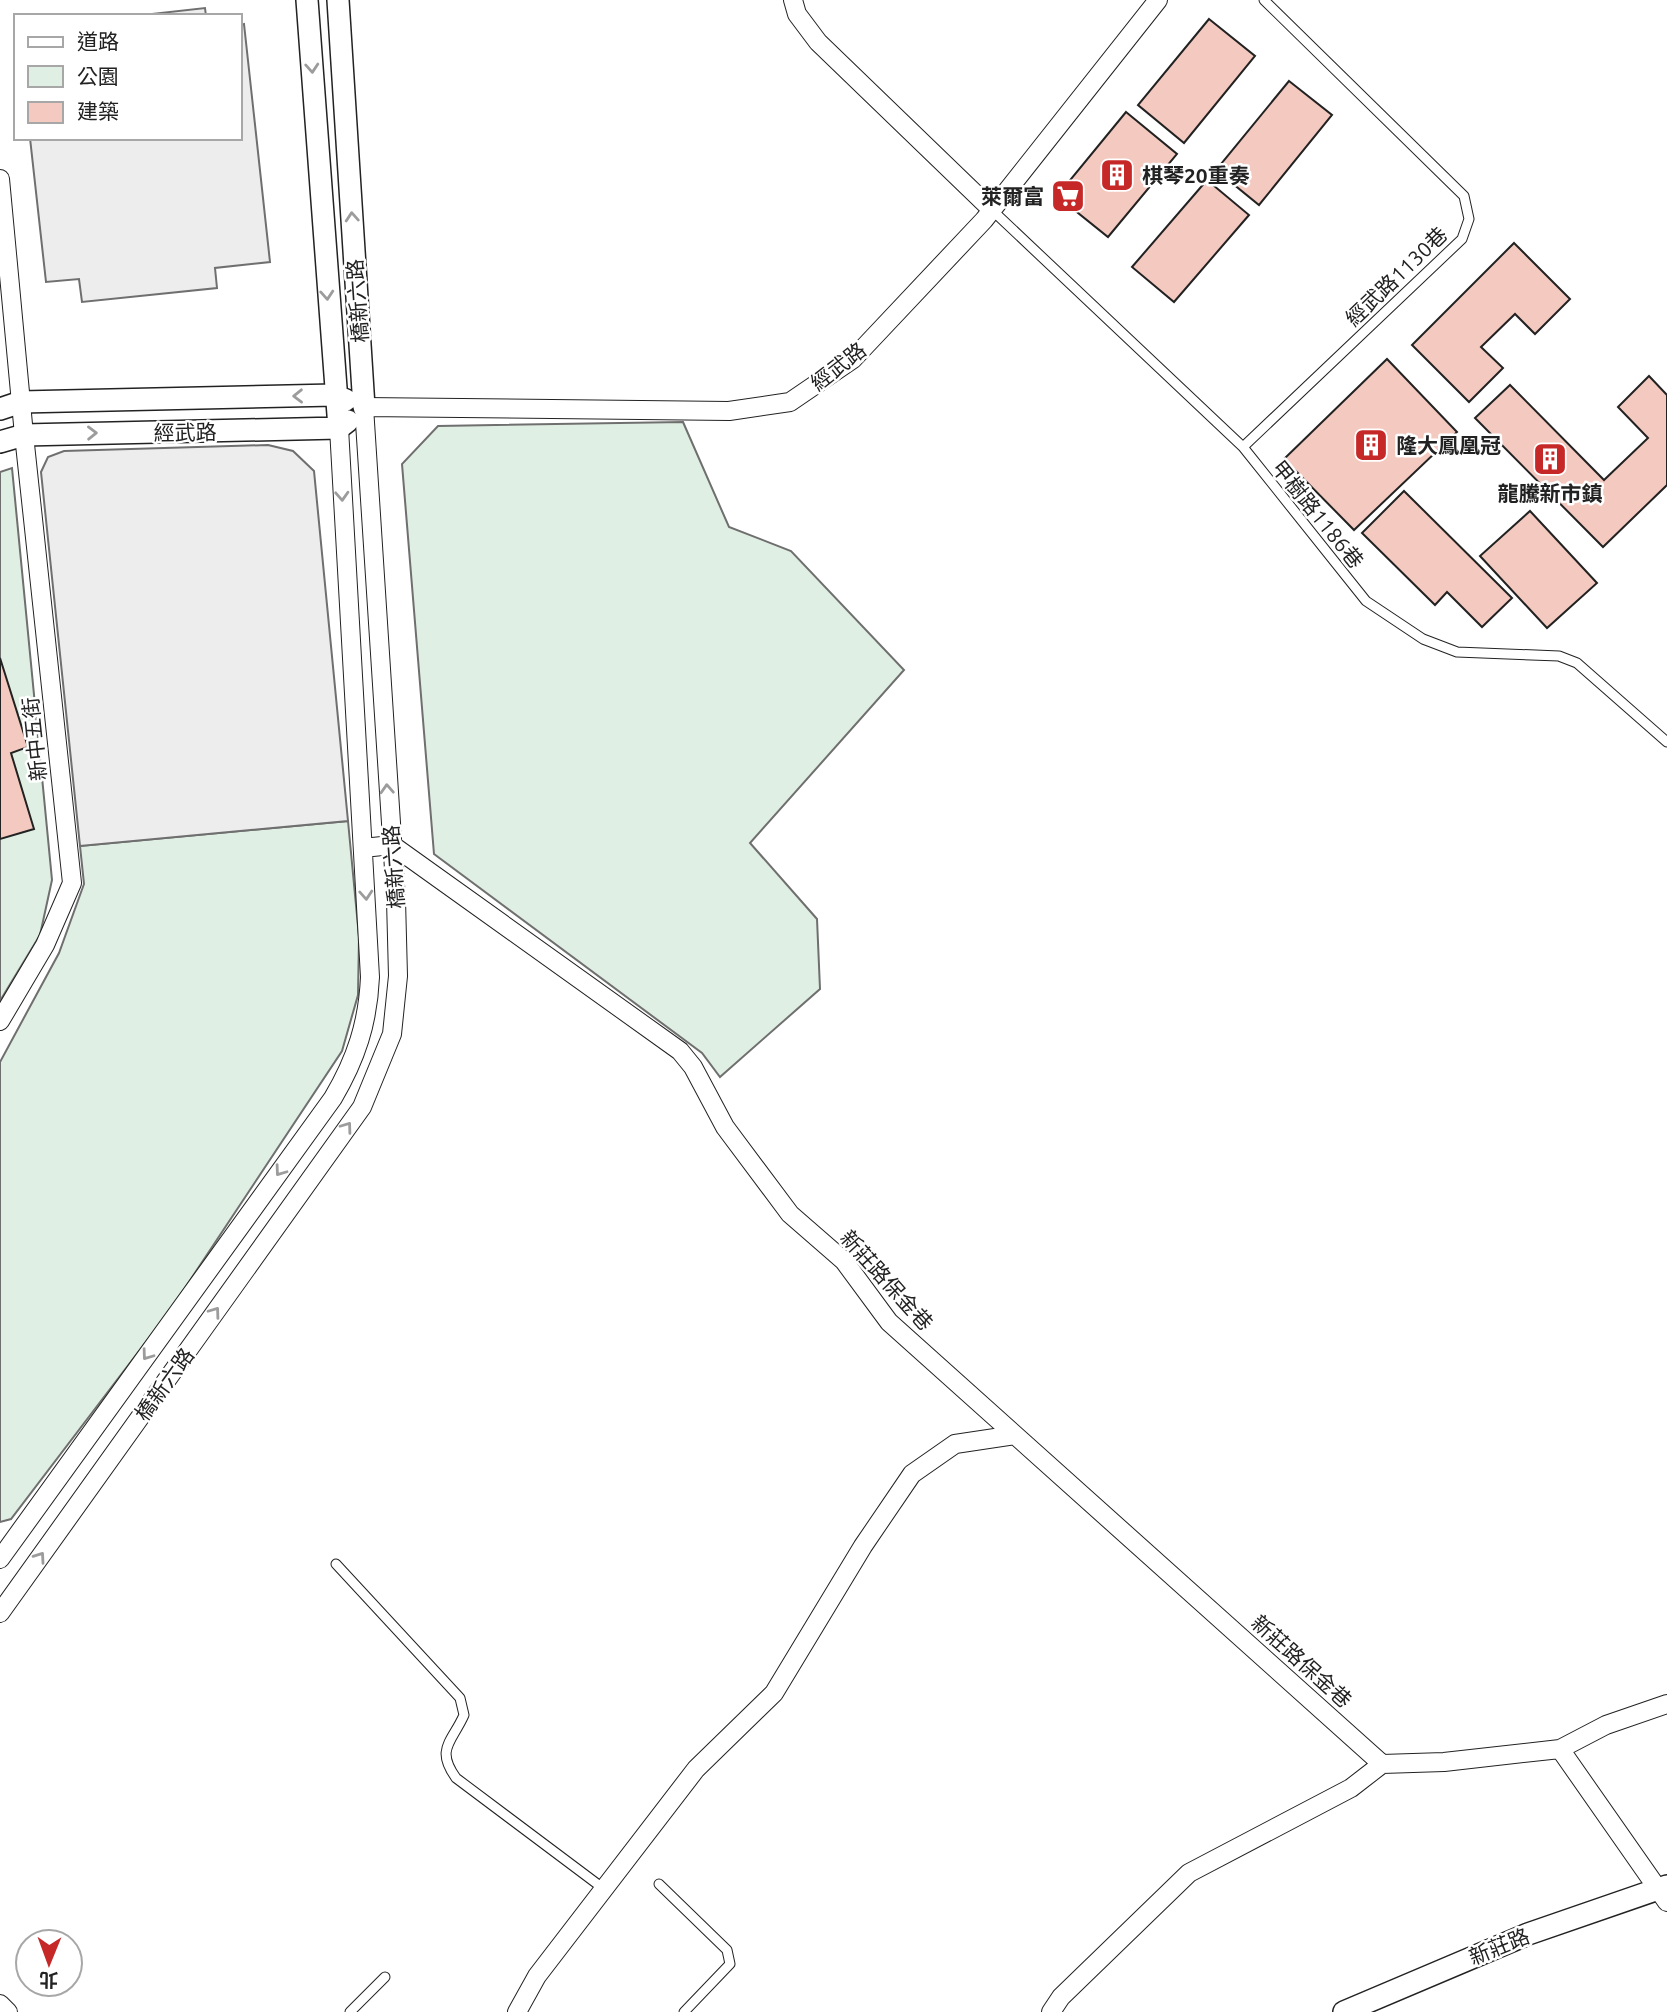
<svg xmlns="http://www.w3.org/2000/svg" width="1667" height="2012" font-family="Ubuntu,'Noto Sans TC',sans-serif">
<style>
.green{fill:#e0efe3;stroke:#6f6f6f;stroke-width:2}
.parking{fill:#ededed;stroke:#6f6f6f;stroke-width:2}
.building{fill:#f3c9c0;stroke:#222;stroke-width:2}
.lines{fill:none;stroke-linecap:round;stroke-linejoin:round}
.service-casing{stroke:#222;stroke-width:11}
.minor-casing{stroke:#222;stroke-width:20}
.tertiary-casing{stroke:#222;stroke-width:24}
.service{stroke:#fff;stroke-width:9}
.minor{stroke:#fff;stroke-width:18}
.tertiary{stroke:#fff;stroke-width:21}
.oneway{stroke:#9c9c9c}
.labels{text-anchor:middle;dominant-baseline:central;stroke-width:5;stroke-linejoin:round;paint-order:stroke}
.poi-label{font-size:21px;font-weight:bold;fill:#222;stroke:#fff;text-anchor:start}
.street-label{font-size:21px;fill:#222;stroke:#fff}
</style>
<rect width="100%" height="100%" fill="#fff"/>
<!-- green -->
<path class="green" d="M683,422L729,527L791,551L904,670L750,843L817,919L820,989L720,1077L702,1053L434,854L402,464L438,426Z
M12,468L52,880L40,935L0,1001V472Z
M348,821L359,937L358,995L342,1051L171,1309L11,1519L0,1522V1062L59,953L84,884L80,846Z"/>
<!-- parking -->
<path class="parking" d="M205,8L206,16H134Z
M244,24L270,262L215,268L217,288L82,302L79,279L46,282L30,138H240V25Z
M268,445L293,451L314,471L348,821L80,846L41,472L48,457L64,451Z"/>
<!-- building -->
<path class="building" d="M1209,19L1255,56L1184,143L1138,105Z
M1289,81L1332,115L1259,205L1216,170Z
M1126,112L1177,154L1108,237L1057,196Z
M1207,180L1249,215L1174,302L1132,267Z
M1514,243L1570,299L1535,334L1515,314L1481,347L1503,368L1469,402L1412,345Z
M1387,359L1457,432L1354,530L1284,459Z
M1649,376L1667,395V485L1603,547L1475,418L1510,385L1604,480L1648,438L1618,407Z
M1404,491L1512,598L1482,627L1447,592L1435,605L1362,533Z
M1530,511L1597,583L1547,628L1480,556Z
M0,658L28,747L11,753L34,829L0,839Z"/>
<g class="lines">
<!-- service casing -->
<g class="service-casing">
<path id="service" d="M992,210L1243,447L1366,601L1423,639L1457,652L1559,656L1577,663L1667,742
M1243,447L1462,239L1469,219L1464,196L1264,0
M336,1564L460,1698L464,1715C452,1742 435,1749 456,1778L604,1889
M659,1884L727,1950L730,1964L684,2012
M350,2012L385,1977"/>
</g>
<!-- minor casing -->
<g class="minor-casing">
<path id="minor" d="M793,0L797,14L818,42L992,210
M0,179L24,435L72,883L45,945L0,1021
M363,848L392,845L680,1051L693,1067L725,1127L790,1214L844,1261L889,1322L1382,1764
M0,1559L333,1098C356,1059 368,1023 370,977L339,428
M0,1613L362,1107L392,1034L398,976L396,900L364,407L729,411L790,402L853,359L984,220L1158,0
M1560,1749L1667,1902
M0,2004L8,2012
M517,2012L537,1976L696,1769L774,1693L863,1546L912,1474L955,1444L1015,1435
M1051,2012L1061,1997L1189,1873L1351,1788L1382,1764L1444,1762L1560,1749L1606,1725L1667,1704"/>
</g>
<!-- tertiary casing -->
<g class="tertiary-casing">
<path id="tertiary" d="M307,0L339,428
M338,0L364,407
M0,409L21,402L334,395L346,400
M0,442L24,435L339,428L348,421
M1344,2012L1528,1934L1667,1886"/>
</g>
<!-- service -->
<use href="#service" class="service"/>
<!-- minor -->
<use href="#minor" class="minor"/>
<!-- tertiary -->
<use href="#tertiary" class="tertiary"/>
</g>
<!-- one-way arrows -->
<defs><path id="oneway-chevron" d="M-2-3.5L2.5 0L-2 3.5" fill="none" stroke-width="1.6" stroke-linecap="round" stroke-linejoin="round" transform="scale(1.75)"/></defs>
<g class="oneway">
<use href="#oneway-chevron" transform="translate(312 68) rotate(86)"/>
<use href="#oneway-chevron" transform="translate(352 217) rotate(-94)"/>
<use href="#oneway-chevron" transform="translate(327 295) rotate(86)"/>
<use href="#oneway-chevron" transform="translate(298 396) rotate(179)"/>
<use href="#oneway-chevron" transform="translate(92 433) rotate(-1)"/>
<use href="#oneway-chevron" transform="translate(342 496) rotate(87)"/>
<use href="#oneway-chevron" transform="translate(387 789) rotate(-93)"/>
<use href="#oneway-chevron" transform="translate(366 895) rotate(86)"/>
<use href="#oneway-chevron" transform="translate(347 1127) rotate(-54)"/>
<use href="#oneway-chevron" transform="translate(280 1171) rotate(126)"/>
<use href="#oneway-chevron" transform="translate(215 1312) rotate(-54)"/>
<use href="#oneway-chevron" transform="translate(147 1355) rotate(126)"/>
<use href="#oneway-chevron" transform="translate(40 1557) rotate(-55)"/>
</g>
<!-- icons -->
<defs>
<g id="building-square" transform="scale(1.75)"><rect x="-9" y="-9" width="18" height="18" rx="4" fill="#c62828" stroke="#fff"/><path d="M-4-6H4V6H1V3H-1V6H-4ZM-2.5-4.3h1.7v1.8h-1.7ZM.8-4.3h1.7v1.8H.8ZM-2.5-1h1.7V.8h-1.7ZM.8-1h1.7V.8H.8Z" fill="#fff"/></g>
<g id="supermarket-square" transform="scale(1.75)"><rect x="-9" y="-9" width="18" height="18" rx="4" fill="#c62828" stroke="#fff"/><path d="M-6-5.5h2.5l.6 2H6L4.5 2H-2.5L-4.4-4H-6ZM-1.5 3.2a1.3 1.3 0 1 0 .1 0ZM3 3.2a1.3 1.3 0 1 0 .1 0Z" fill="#fff"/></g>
</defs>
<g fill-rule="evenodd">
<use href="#building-square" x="1117" y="175"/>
<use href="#supermarket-square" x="1068" y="196"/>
<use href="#building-square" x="1371" y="445"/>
<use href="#building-square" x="1550" y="459"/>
</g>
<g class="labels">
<!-- poi labels -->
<g class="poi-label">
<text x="1142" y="175">棋琴20重奏</text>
<text x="1044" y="196" text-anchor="end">萊爾富</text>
<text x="1396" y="445">隆大鳳凰冠</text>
<text x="1550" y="493" text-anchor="middle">龍騰新市鎮</text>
</g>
<!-- street labels -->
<g class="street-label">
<text transform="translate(1396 276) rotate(-44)">經武路1130巷</text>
<text transform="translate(357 301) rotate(-94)">橋新六路</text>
<text transform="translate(838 366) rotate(-38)">經武路</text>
<text transform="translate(185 432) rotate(-1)">經武路</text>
<text transform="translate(1318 514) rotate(51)">甲樹路1186巷</text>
<text transform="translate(34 739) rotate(-96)">新中五街</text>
<text transform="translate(393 867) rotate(-94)">橋新六路</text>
<text transform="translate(887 1280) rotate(48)">新莊路保金巷</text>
<text transform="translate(164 1384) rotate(-54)">橋新六路</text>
<text transform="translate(1302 1661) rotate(42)">新莊路保金巷</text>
<text transform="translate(1499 1946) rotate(-22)">新莊路</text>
</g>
</g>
<!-- legend -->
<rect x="14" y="14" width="228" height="126" fill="#ffffff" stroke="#a7a7a7" stroke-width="2"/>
<rect x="28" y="37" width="35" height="10" fill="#ffffff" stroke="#a7a7a7" stroke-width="2"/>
<text x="77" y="49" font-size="21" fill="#222222">道路</text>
<rect x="28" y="66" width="35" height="21" fill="#e0efe3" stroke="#a7a7a7" stroke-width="2"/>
<text x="77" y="84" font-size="21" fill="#222222">公園</text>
<rect x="28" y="102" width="35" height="21" fill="#f3c9c0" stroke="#a7a7a7" stroke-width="2"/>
<text x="77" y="119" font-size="21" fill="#222222">建築</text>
<!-- north arrow -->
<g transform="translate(49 1963) rotate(181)"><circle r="33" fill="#ffffff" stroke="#a7a7a7" stroke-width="2"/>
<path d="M0-5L12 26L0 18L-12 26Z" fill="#c62828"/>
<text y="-10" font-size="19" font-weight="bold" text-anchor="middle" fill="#222222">北</text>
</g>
</svg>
